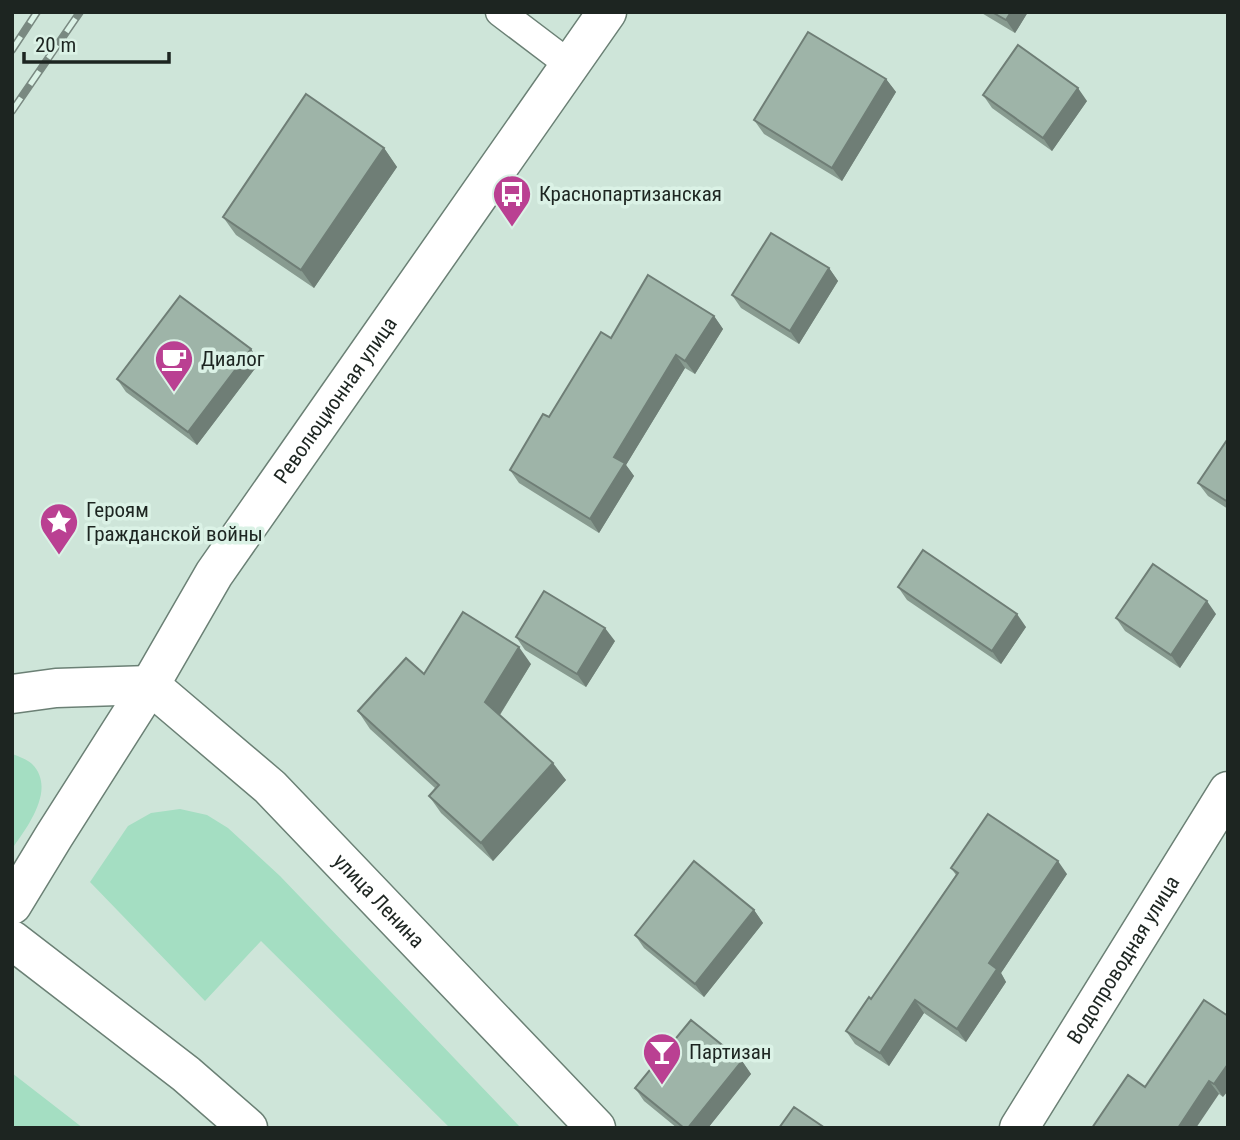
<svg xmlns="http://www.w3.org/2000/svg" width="1240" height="1140" font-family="'Roboto Condensed',sans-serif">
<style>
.green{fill:#a4dec2}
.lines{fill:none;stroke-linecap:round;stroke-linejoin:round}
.service-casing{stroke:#6b8075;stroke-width:31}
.minor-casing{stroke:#6b8075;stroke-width:41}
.tertiary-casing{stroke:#6b8075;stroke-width:41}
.secondary-casing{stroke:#6b8075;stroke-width:41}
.service{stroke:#fff;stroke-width:28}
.minor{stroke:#fff;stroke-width:38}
.tertiary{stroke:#fff;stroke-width:38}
.secondary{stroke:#fff;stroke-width:38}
.rail-casing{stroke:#798981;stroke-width:8}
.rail{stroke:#dbf2e6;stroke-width:5;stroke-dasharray:16;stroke-linecap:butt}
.wall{fill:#889b90}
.shaded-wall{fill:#6f7e76}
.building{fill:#9eb4a8;stroke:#6f7e76;stroke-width:2}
.labels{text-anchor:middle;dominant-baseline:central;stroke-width:7;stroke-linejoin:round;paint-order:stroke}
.poi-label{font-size:21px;fill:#1d2521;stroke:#dbf2e6;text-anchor:start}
.street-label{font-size:21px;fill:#1d2521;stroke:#dbf2e6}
</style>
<rect width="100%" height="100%" fill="#cee5d9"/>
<!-- green -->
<path class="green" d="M12,754C18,756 28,760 32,764C56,788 29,825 14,846L12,844Z
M180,809L207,815L228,828L280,876L521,1128H450L261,941L205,1001L90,882L128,826L151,813Z
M12,1073L83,1128H12Z"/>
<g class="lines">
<!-- service casing -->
<g class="service-casing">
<path id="service" d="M500,12L570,65"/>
</g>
<!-- minor casing -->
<g class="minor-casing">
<g id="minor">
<path id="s1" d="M1019,1128L1228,791"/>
</g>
</g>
<!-- tertiary casing -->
<g class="tertiary-casing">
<path id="tertiary" d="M12,694L56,688L150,685"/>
</g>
<!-- secondary casing -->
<g class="secondary-casing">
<g id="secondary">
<path id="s2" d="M150,685L270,787L596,1128"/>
<path id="s3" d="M12,905L54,836L150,685L214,574L607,12"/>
<path d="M12,940L186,1074L248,1128"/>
</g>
</g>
<!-- service -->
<use href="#service" class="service"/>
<!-- minor -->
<use href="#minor" class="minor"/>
<!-- tertiary -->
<use href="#tertiary" class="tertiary"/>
<!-- secondary -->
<use href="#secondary" class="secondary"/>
<!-- rail casing -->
<g class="rail-casing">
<path id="rail" d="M12,50L37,12
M12,111L80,12"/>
</g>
<!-- rail -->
<use href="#rail" class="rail"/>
</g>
<!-- wall -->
<path class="wall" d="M980,12H1028L1015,33Z
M886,79L896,92L842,181L764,134L754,120Z
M983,95L1087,101L1052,151L992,108Z
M384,148L397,167L314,288L236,235L223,217Z
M829,268L838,281L799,344L741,308L732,295Z
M714,316L723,329L695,374L685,368L626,465L634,476L599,533L519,483L510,470L611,338Z
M251,349L260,362L197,445L126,392L117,379Z
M1228,440V509L1208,496L1198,483Z
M898,587L1026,627L1001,664L907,600Z
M1216,614L1180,668L1125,631L1116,618Z
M516,637L615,641L586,687L525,650Z
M531,664L500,715L566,780L493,861L441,813L429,796L435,788L370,729L358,711L424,674Z
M951,868L1067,874L1001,973L1006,982L966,1042L924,1013L889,1066L855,1044L846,1031L871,999L956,875Z
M754,910L763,923L704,997L644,948L635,935Z
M1204,1000L1223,1097L1219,1094L1145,1087Z
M742,1061L751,1074L708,1128H677L644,1101L635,1088Z"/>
<!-- shaded-wall -->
<path class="shaded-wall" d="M1011,12H1028L1015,33L1006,20Z
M886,79L896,92L842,181L832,168Z
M1078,88L1087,101L1052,151L1043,138Z
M384,148L397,167L314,288L301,270Z
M829,268L838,281L799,344L790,331Z
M714,316L723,329L695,374L685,361Z
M251,349L260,362L197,445L188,432Z
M676,355L685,368L626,465L634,476L599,533L590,519L614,457Z
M1207,601L1216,614L1180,668L1171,655Z
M1017,614L1026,627L1001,664L992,651Z
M605,628L615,641L586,687L577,674Z
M519,647L531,664L497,719L485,702Z
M553,763L566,780L493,861L481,843Z
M1058,861L1067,874L1001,973L1006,982L966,1042L957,1029L989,963Z
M754,910L763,923L704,997L695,984Z
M915,1000L924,1013L889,1066L880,1053Z
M742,1061L751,1074L708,1128H688Z
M1228,1064V1091L1223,1097L1214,1084Z
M1209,1081L1219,1094L1196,1128H1178Z"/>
<!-- building -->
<path class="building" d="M992,12H1011L1006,20Z
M808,32L886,79L832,168L754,120Z
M1018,45L1078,88L1043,138L983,95Z
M306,94L384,148L301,270L223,217Z
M771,233L829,268L790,331L732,295Z
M648,275L714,316L685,361L676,355L614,457L625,463L590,519L510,470L543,414L549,417L601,332L611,338Z
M180,296L251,349L188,432L117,379Z
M1227,440H1228V502L1198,483Z
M923,550L1017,614L992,651L898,587Z
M1153,564L1207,601L1171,655L1116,618Z
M544,591L605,628L577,674L516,637Z
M463,612L519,647L485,702L553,763L481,843L429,796L439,785L358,711L406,658L424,674Z
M988,814L1058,861L989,963L997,969L957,1029L915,1000L880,1053L846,1031L869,997L871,999L958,873L951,868Z
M694,861L754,910L695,984L635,935Z
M1204,1000L1228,1016V1064L1214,1084L1209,1081L1178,1128H1092L1128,1075L1145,1087Z
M691,1020L742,1061L688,1128H684L635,1088Z
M794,1107L825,1128H779Z"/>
<!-- icons -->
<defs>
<g id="bus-pin" transform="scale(2.0125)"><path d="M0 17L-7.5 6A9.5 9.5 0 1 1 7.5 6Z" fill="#ba4092" stroke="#dbf2e6"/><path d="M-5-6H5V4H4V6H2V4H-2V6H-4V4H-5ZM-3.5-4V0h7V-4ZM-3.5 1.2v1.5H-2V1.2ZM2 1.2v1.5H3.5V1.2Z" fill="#fff"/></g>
<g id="cafe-pin" transform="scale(2.0125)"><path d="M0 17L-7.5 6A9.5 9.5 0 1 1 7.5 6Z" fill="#ba4092" stroke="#dbf2e6"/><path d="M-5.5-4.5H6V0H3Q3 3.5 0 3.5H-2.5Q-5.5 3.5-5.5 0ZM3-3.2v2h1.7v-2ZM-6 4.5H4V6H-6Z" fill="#fff"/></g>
<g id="sight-pin" transform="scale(2.0125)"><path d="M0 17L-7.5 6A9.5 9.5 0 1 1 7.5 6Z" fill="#ba4092" stroke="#dbf2e6"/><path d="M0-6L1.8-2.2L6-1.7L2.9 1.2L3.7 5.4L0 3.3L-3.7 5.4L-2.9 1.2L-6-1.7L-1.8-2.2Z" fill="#fff"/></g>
<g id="bar-pin" transform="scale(2.0125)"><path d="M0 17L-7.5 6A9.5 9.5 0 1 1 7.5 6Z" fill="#ba4092" stroke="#dbf2e6"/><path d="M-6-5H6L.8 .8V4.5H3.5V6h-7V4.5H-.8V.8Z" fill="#fff"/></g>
</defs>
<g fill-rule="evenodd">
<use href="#bus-pin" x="512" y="194"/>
<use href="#cafe-pin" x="174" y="359"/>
<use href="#sight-pin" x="59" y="522"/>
<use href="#bar-pin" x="662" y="1052"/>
</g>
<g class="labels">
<!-- poi labels -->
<g class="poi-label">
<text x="539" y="194">Краснопартизанская</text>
<text x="201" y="359">Диалог</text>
<text x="86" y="510">Героям<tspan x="86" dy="24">Гражданской войны</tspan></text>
<text x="689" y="1052">Партизан</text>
</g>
<!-- street labels -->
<g class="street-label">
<text stroke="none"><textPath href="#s3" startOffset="600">Революционная улица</textPath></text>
<text stroke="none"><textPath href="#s2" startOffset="315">улица Ленина</textPath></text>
<text stroke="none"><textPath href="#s1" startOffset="198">Водопроводная улица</textPath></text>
</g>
</g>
<!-- border -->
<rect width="1240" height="1140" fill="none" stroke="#1d2521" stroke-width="28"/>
<!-- scale -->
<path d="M24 52v10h145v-10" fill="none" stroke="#1d2521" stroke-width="3.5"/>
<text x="35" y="52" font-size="21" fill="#1d2521" stroke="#dbf2e6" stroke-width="5" paint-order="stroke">20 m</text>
</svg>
